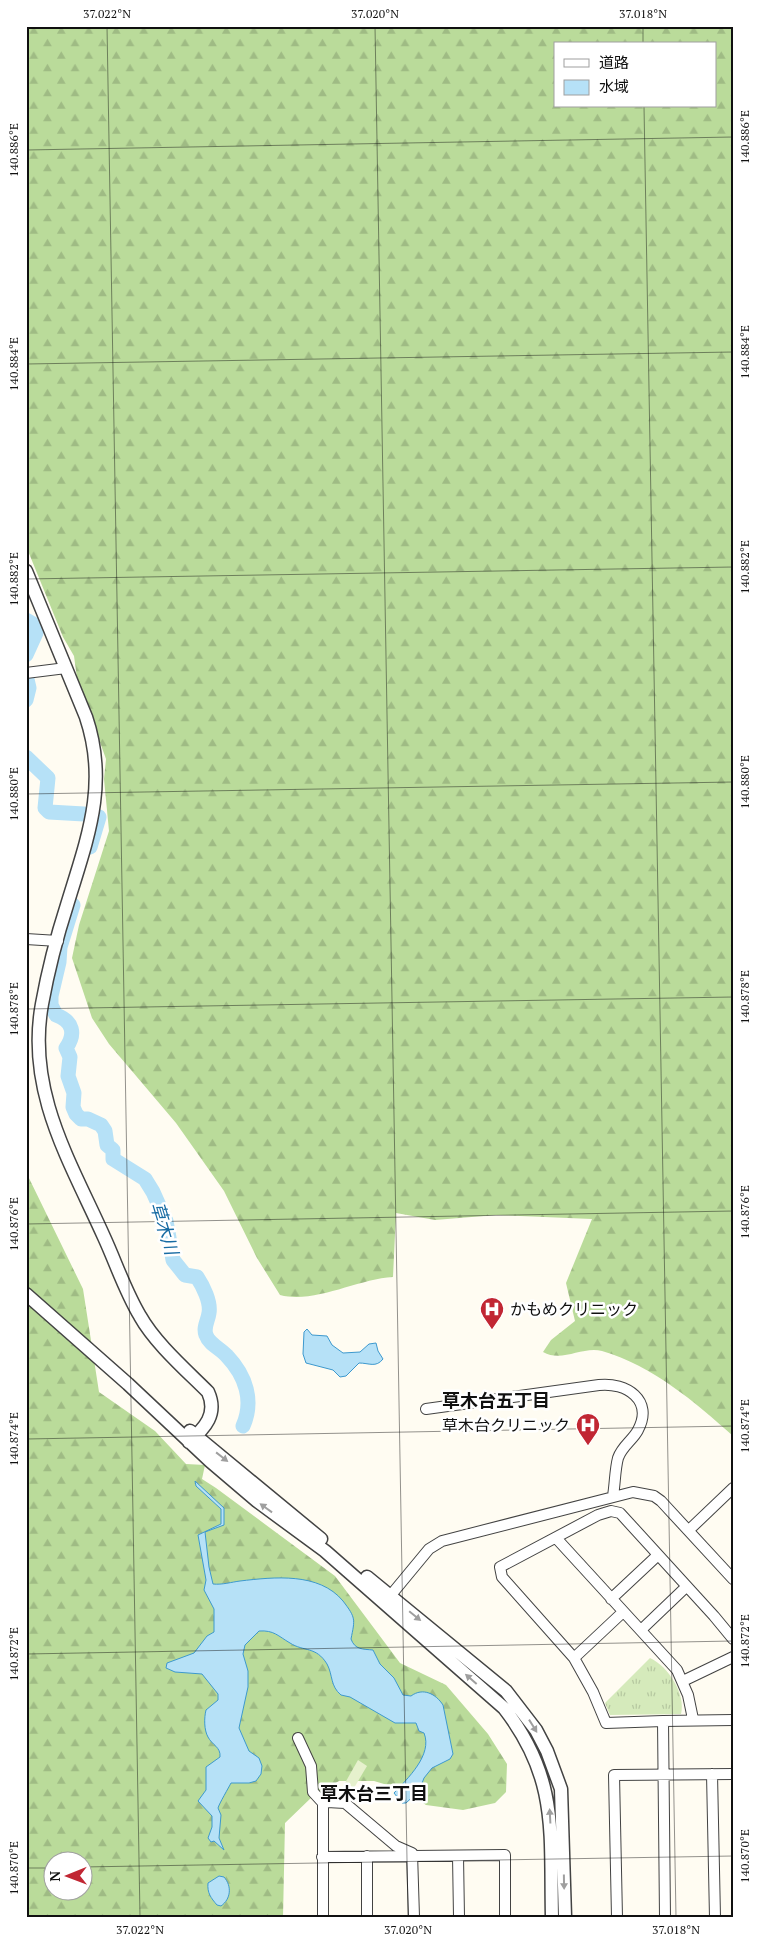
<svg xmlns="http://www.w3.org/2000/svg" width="759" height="1943" font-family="'PT Serif','Noto Sans JP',serif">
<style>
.forest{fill:url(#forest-firs);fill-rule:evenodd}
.park{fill:url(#park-tufts)}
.pitch{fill:#e6f1cd}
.water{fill:#b6e1f7;stroke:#3d99ce}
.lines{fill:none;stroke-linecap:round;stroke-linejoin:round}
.river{stroke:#b6e1f7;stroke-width:15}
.minor-casing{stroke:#434343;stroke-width:12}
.tertiary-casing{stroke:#434343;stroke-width:15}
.minor{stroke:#fff;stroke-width:10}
.tertiary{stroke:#fff;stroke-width:12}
.oneway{fill:#9f9f9f}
.ticks{fill:none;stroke:#101010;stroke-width:1;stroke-opacity:0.45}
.labels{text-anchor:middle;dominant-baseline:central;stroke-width:5;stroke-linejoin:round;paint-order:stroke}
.poi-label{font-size:16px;fill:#101010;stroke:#fff;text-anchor:start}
.water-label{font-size:18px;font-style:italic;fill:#176ba3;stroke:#fff}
.neighbourhood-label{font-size:18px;font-weight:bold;fill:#101010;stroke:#fff}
.neatline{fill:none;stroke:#101010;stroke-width:2}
.ticks-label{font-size:12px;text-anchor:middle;fill:#101010}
</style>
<defs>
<pattern id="forest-firs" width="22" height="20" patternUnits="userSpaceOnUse" patternTransform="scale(1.25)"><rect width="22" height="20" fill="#badb9a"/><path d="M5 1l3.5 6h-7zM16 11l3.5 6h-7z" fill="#9fbb84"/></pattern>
<pattern id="park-tufts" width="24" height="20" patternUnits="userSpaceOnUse" patternTransform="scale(1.25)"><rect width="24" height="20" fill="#d5eabb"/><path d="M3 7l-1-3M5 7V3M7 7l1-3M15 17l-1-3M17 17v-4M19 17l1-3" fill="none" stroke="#b6c8a0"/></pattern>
</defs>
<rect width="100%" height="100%" fill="#fffcf2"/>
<!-- forest -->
<path class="forest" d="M30,26H733V1436C695,1402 653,1366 602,1351C582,1346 562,1363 543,1352L551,1340L575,1321L566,1283L592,1219L496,1215L435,1220L396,1213L393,1277C357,1279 315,1304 280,1295L257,1258L224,1191L176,1123L109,1044L92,1018L72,958L79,925L109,831L104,779L106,759L77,678L74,656L63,637L26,546V38ZM555,44H715V106H555Z
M26,1172L83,1289L99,1392L155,1431L186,1464L205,1465L202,1479L216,1488L335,1576L400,1663L446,1685L488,1734L507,1764L506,1792L495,1803L463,1810L426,1805L404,1790L374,1781H339L313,1796L285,1823L283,1917H26ZM52,1860H82V1890H52Z"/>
<!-- park -->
<path class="park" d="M650,1658C668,1666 686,1694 681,1714L610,1715L605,1703Z"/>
<!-- pitch -->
<path class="pitch" d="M358,1760L367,1766L354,1788L345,1783Z"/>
<!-- water -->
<path class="water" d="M307,1329L312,1335L327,1336L332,1345L343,1353L360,1352L369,1344L376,1343L378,1351L383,1359C376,1368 369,1363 359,1363L346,1376L340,1377L333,1370L306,1363L303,1354L304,1332Z
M195,1481L224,1508V1525L205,1532L209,1567L213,1584C222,1585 232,1582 240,1581C274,1577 319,1572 343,1601C356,1618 355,1619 351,1639C355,1650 363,1649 373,1650L380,1664L394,1678L403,1695L411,1696C423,1687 436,1694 443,1705L453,1754L450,1759L432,1768L424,1778L419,1791L406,1803H402L394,1793C407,1779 433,1755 424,1733L419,1731L416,1723H395L350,1697L341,1695C330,1686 333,1675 327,1664C316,1646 304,1652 290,1643C278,1636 274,1630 259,1631L245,1645L243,1654L248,1671V1687L239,1728L249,1751L259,1758L262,1766L261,1774L256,1781L249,1783H231C229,1787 219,1804 218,1808L221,1815L219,1838L224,1850L214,1841L211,1842L208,1838L212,1827V1816L198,1801L206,1790V1767L220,1757C221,1747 212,1745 208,1737C204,1730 204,1718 206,1710L218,1700V1694L202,1674L175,1672L166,1668L167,1663L194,1653L207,1636L214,1632V1609L204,1590L206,1580L198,1535L221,1524V1509L196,1486Z
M219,1876L224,1877C232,1886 231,1899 221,1906L217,1905C211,1898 207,1893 208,1883Z"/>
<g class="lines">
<!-- river -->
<path class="river" d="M26,620L33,624L36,633L26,655
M26,675L29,688L26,700
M26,757L48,778L45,808L49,812L84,814
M90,847L99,817
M73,905L60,947L59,962L51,996V1005L56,1015C73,1021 76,1034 66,1048L70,1057L68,1076L74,1093L73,1107L76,1114L81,1119H88L101,1125L105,1131L107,1145L113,1150V1159L145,1179L153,1192L166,1221L173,1260L185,1275L197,1277C203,1286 211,1302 209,1313C208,1321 203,1327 206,1335C209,1344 221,1349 227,1356C246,1376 254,1401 243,1426"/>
<!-- minor casing -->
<g class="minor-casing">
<path id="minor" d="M26,673L66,668
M26,939L58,941
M426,1409L599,1385C626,1382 654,1400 638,1430C633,1440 622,1446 618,1458C615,1469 615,1484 613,1496
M689,1530L733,1488
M557,1539L677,1670L688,1695L693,1719
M611,1599L658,1555
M386,1601L429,1549L442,1541L633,1492L654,1496L661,1501L733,1579
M641,1630L686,1587
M574,1658L623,1612
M683,1681L733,1657
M663,1721L606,1723L593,1692L574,1658L502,1577L500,1567L598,1515L611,1511L620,1513L714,1616L733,1639
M298,1738L311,1766L313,1792L324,1804
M712,1774L715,1917
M367,1856V1917
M458,1856L459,1917
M322,1857L505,1855V1917
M323,1917V1805L327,1802L345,1803L396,1846L412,1853L414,1917
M617,1917L614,1775L733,1774
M665,1917L663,1721L733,1720"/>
</g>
<!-- tertiary casing -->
<g class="tertiary-casing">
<path id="tertiary" d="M26,571L86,717C109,785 87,839 67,905C57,936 48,971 42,1004C26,1091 70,1161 104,1237C116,1263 125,1291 140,1316C155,1343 186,1370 208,1392C218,1414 205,1428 189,1442
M26,1294L128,1384L210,1461L257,1501L325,1551L504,1708C559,1779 550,1833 552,1917
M190,1431L321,1539
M367,1577L506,1691L536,1730L547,1751L561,1789L565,1917"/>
</g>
<!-- minor -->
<use href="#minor" class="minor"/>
<!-- tertiary -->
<use href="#tertiary" class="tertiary"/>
</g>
<!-- one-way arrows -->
<defs><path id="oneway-solid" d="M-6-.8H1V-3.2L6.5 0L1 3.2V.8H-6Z" transform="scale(1.25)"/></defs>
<g class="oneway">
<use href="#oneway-solid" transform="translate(222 1457) rotate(38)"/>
<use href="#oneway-solid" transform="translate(266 1508) rotate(-144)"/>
<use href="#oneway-solid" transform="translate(415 1616) rotate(39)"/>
<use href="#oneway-solid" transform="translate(471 1679) rotate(-139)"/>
<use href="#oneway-solid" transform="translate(533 1726) rotate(58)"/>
<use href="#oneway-solid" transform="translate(550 1816) rotate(-93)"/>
<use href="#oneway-solid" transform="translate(564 1882) rotate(89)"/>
</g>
<!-- ticks -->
<path class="ticks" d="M107,26L140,1917M375,26L408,1917M643,26V44M644,106L676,1917M26,150L733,137M26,364L733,352M26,579L733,567M26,794L733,782M26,1009L733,997M26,1224L733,1211M26,1439L733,1426M26,1654L733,1641M82,1867L733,1856M26,1868H52"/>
<!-- icons -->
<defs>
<g id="hospital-pin" transform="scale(1.25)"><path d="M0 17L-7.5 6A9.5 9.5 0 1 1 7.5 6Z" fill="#c12633" stroke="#fff"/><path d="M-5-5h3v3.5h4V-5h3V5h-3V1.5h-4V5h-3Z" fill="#fff"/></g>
</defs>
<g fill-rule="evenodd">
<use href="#hospital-pin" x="492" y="1309"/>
<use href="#hospital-pin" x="588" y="1425"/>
</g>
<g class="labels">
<!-- poi labels -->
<g class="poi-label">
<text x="510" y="1309">かもめクリニック</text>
<text x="570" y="1425" text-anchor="end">草木台クリニック</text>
</g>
<!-- water labels -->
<g class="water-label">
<text transform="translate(165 1228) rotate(73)">草木川</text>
</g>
<!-- neighbourhood labels -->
<g class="neighbourhood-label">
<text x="496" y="1400">草木台五丁目</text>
<text x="374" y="1793">草木台三丁目</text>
</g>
</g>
<!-- border -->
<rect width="759" height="1943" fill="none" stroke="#ffffff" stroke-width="55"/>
<!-- legend -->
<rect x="554" y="42" width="162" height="65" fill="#ffffff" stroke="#9f9f9f"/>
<rect x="564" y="59" width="25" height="8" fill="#ffffff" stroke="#9f9f9f"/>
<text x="599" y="68" font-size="15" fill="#101010">道路</text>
<rect x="564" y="80" width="25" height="15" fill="#b6e1f7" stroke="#9f9f9f"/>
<text x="599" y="92" font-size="15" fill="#101010">水域</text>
<!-- north arrow -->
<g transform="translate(68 1876) rotate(269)"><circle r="24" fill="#ffffff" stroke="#9f9f9f"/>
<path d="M0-4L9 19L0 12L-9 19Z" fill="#c12633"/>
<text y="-8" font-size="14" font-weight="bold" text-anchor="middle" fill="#101010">N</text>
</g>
<rect x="28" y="28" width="704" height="1888" class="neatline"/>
<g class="ticks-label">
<text x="107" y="18">37.022°N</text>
<text x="375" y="18">37.020°N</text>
<text x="643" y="18">37.018°N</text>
<text transform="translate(745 137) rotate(-90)" y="4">140.886°E</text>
<text transform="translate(14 150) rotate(-90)" y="4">140.886°E</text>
<text transform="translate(745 352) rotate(-90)" y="4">140.884°E</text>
<text transform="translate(14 364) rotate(-90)" y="4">140.884°E</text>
<text transform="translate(745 567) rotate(-90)" y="4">140.882°E</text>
<text transform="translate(14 579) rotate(-90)" y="4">140.882°E</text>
<text transform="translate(745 782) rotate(-90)" y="4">140.880°E</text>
<text transform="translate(14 794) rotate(-90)" y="4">140.880°E</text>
<text transform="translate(745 997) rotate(-90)" y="4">140.878°E</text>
<text transform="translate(14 1009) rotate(-90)" y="4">140.878°E</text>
<text transform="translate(745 1212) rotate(-90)" y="4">140.876°E</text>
<text transform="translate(14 1224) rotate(-90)" y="4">140.876°E</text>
<text transform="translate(745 1426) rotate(-90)" y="4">140.874°E</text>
<text transform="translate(14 1439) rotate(-90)" y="4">140.874°E</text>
<text transform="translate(745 1641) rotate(-90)" y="4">140.872°E</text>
<text transform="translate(14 1654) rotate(-90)" y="4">140.872°E</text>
<text transform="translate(745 1856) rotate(-90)" y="4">140.870°E</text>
<text transform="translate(14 1868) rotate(-90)" y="4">140.870°E</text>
<text x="140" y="1934">37.022°N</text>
<text x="408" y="1934">37.020°N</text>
<text x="676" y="1934">37.018°N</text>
</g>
</svg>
